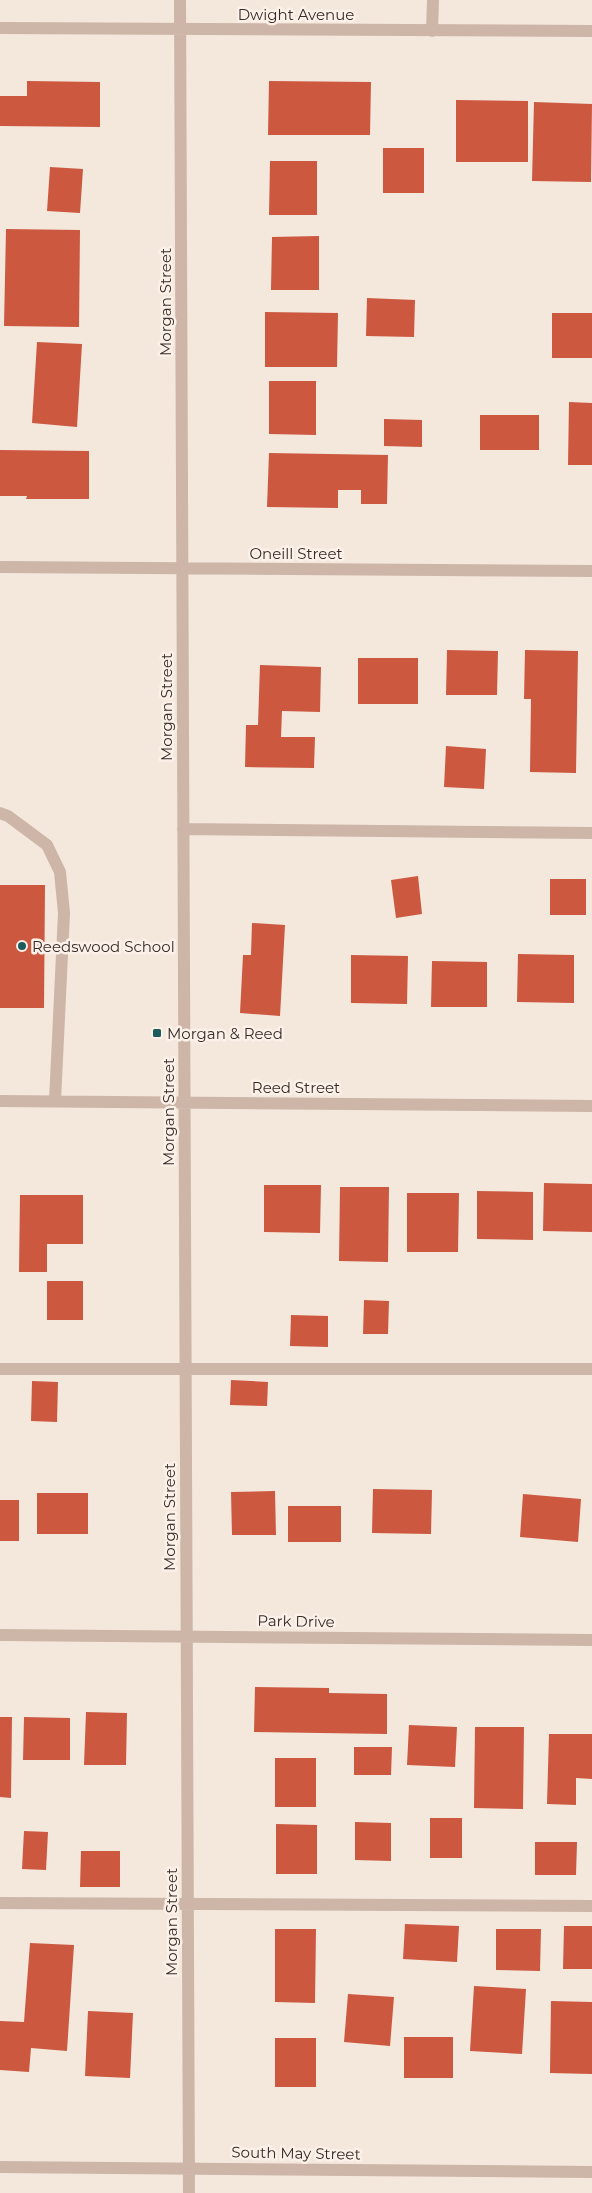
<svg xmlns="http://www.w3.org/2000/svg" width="592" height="2193" font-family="Montserrat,sans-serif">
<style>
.building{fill:#cd5840}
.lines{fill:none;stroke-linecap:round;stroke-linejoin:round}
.minor{stroke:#cdb5a7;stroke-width:12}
.poi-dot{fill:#1a5d5c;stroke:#fbf1e9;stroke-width:2}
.labels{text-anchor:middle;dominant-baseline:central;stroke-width:5;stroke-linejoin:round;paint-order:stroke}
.street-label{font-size:15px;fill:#382c28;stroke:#fbf1e9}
.poi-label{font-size:15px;fill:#382c28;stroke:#fbf1e9;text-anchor:start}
</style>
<rect width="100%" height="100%" fill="#f4e7dc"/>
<!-- building -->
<path class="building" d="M27,81L100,82V127L0,126V96H27Z
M269,81L371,82L370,135H268Z
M456,100L528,101V162H456Z
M534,102L592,104L591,182L532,181Z
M383,148H424V193H383Z
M270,161H317V215H269Z
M50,167L83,169L80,213L47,211Z
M6,229L80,230L79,327L4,326Z
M319,236V290H271L272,237Z
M367,298L415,300L414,337L366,336Z
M265,312L338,313L337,367H265Z
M552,313H592V358H552Z
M37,342L82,344L77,427L32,423Z
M269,381H316V435L269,434Z
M569,402L592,403V465H568Z
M480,415H539V450H480Z
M384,419L422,420V447L384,446Z
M0,450L89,451V499H26L27,496H0Z
M269,453L388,455L387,504H361V490H338V508L267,507Z
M447,650L498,651L497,695H446Z
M525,650L578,651L576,773L530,772L531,699H524Z
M358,658H418V704H358Z
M260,665L321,667L320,712L282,711L281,737H315L314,768L245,767L246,725H258Z
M446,746L486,749L484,789L444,787Z
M418,876L422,914L396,918L391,880Z
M550,879H586V915H550Z
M0,885H45L44,1008H0Z
M252,923L285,925L280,1016L240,1013L243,955H251Z
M518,954L574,955V1003L517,1002Z
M351,955L408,956L407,1004L351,1003Z
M432,961L487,962V1007H431Z
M544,1183L592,1184V1232L543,1231Z
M264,1185H321L320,1233L264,1232Z
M340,1187H389L388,1262L339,1261Z
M477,1191L533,1192V1240L477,1239Z
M407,1193H459L458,1252H407Z
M20,1195H83V1244H47V1272H19Z
M47,1281H83V1320H47Z
M364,1300L389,1301L388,1334H363Z
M291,1315L328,1316V1347L290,1346Z
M231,1380L268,1382L267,1406L230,1405Z
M32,1381L58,1382L57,1422L31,1421Z
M373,1489L432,1490L431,1534L372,1533Z
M275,1491L276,1535H232L231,1492Z
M37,1493H88V1534H37Z
M523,1494L581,1499L578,1542L520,1537Z
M0,1500H19V1541H0Z
M288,1506H341V1542H288Z
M255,1687L329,1688V1693L387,1694V1734L254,1732Z
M86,1712L127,1713L126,1765H84Z
M0,1717H12L11,1798L0,1797Z
M24,1717L70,1718V1760H23Z
M409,1725L457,1727L455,1767L407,1765Z
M475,1727H524L523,1809L474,1808Z
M549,1734H592V1779L576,1778V1805L547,1804Z
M354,1747H392L391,1775H354Z
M275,1758H316V1807H275Z
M430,1818H462V1858H430Z
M355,1822L391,1823V1861L355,1860Z
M276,1824L317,1825V1874H276Z
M24,1831L48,1832L46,1870L22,1869Z
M535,1842H577L576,1875H535Z
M81,1851H120V1887H80Z
M405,1924L459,1926L457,1962L403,1959Z
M564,1926H592V1969H563Z
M275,1929H316L315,2003L275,2002Z
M496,1929H541L540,1971L496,1970Z
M30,1943L74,1945L67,2051L31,2048L29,2072L0,2070V2021L24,2022Z
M474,1986L526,1989L522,2054L470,2051Z
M348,1994L394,1997L390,2046L344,2042Z
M551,2001L592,2002V2074L550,2073Z
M88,2011L133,2013L130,2078L85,2076Z
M404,2037H453V2078H404Z
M275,2038H316V2087H275Z"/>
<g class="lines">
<!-- minor -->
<path class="minor" d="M180,0L189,2193
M0,28L592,31
M432,31L433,0
M0,567L592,571
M0,813L8,816L47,845L60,872L64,913L55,1101
M183,829L592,833
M0,1101L592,1106
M0,1369H592
M0,1635L592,1640
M0,1903L592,1906
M0,2167L592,2172"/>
</g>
<!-- markers -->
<g class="poi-dot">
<circle cx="22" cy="946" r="5"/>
<rect x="152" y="1028" width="10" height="10" rx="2.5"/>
</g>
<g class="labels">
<!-- street labels -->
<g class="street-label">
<text x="296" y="14">Dwight Avenue</text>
<text transform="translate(165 302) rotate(-90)">Morgan Street</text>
<text x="296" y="553">Oneill Street</text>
<text transform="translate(166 707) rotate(-90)">Morgan Street</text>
<text x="296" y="1087">Reed Street</text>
<text transform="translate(168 1112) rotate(-90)">Morgan Street</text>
<text transform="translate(169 1517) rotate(-90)">Morgan Street</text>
<text transform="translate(296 1621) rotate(1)">Park Drive</text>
<text transform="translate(171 1922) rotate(-90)">Morgan Street</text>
<text transform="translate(296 2153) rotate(1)">South May Street</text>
</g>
<!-- poi labels -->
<g class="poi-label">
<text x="32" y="946">Reedswood School</text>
<text x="167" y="1033">Morgan &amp; Reed</text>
</g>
</g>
</svg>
